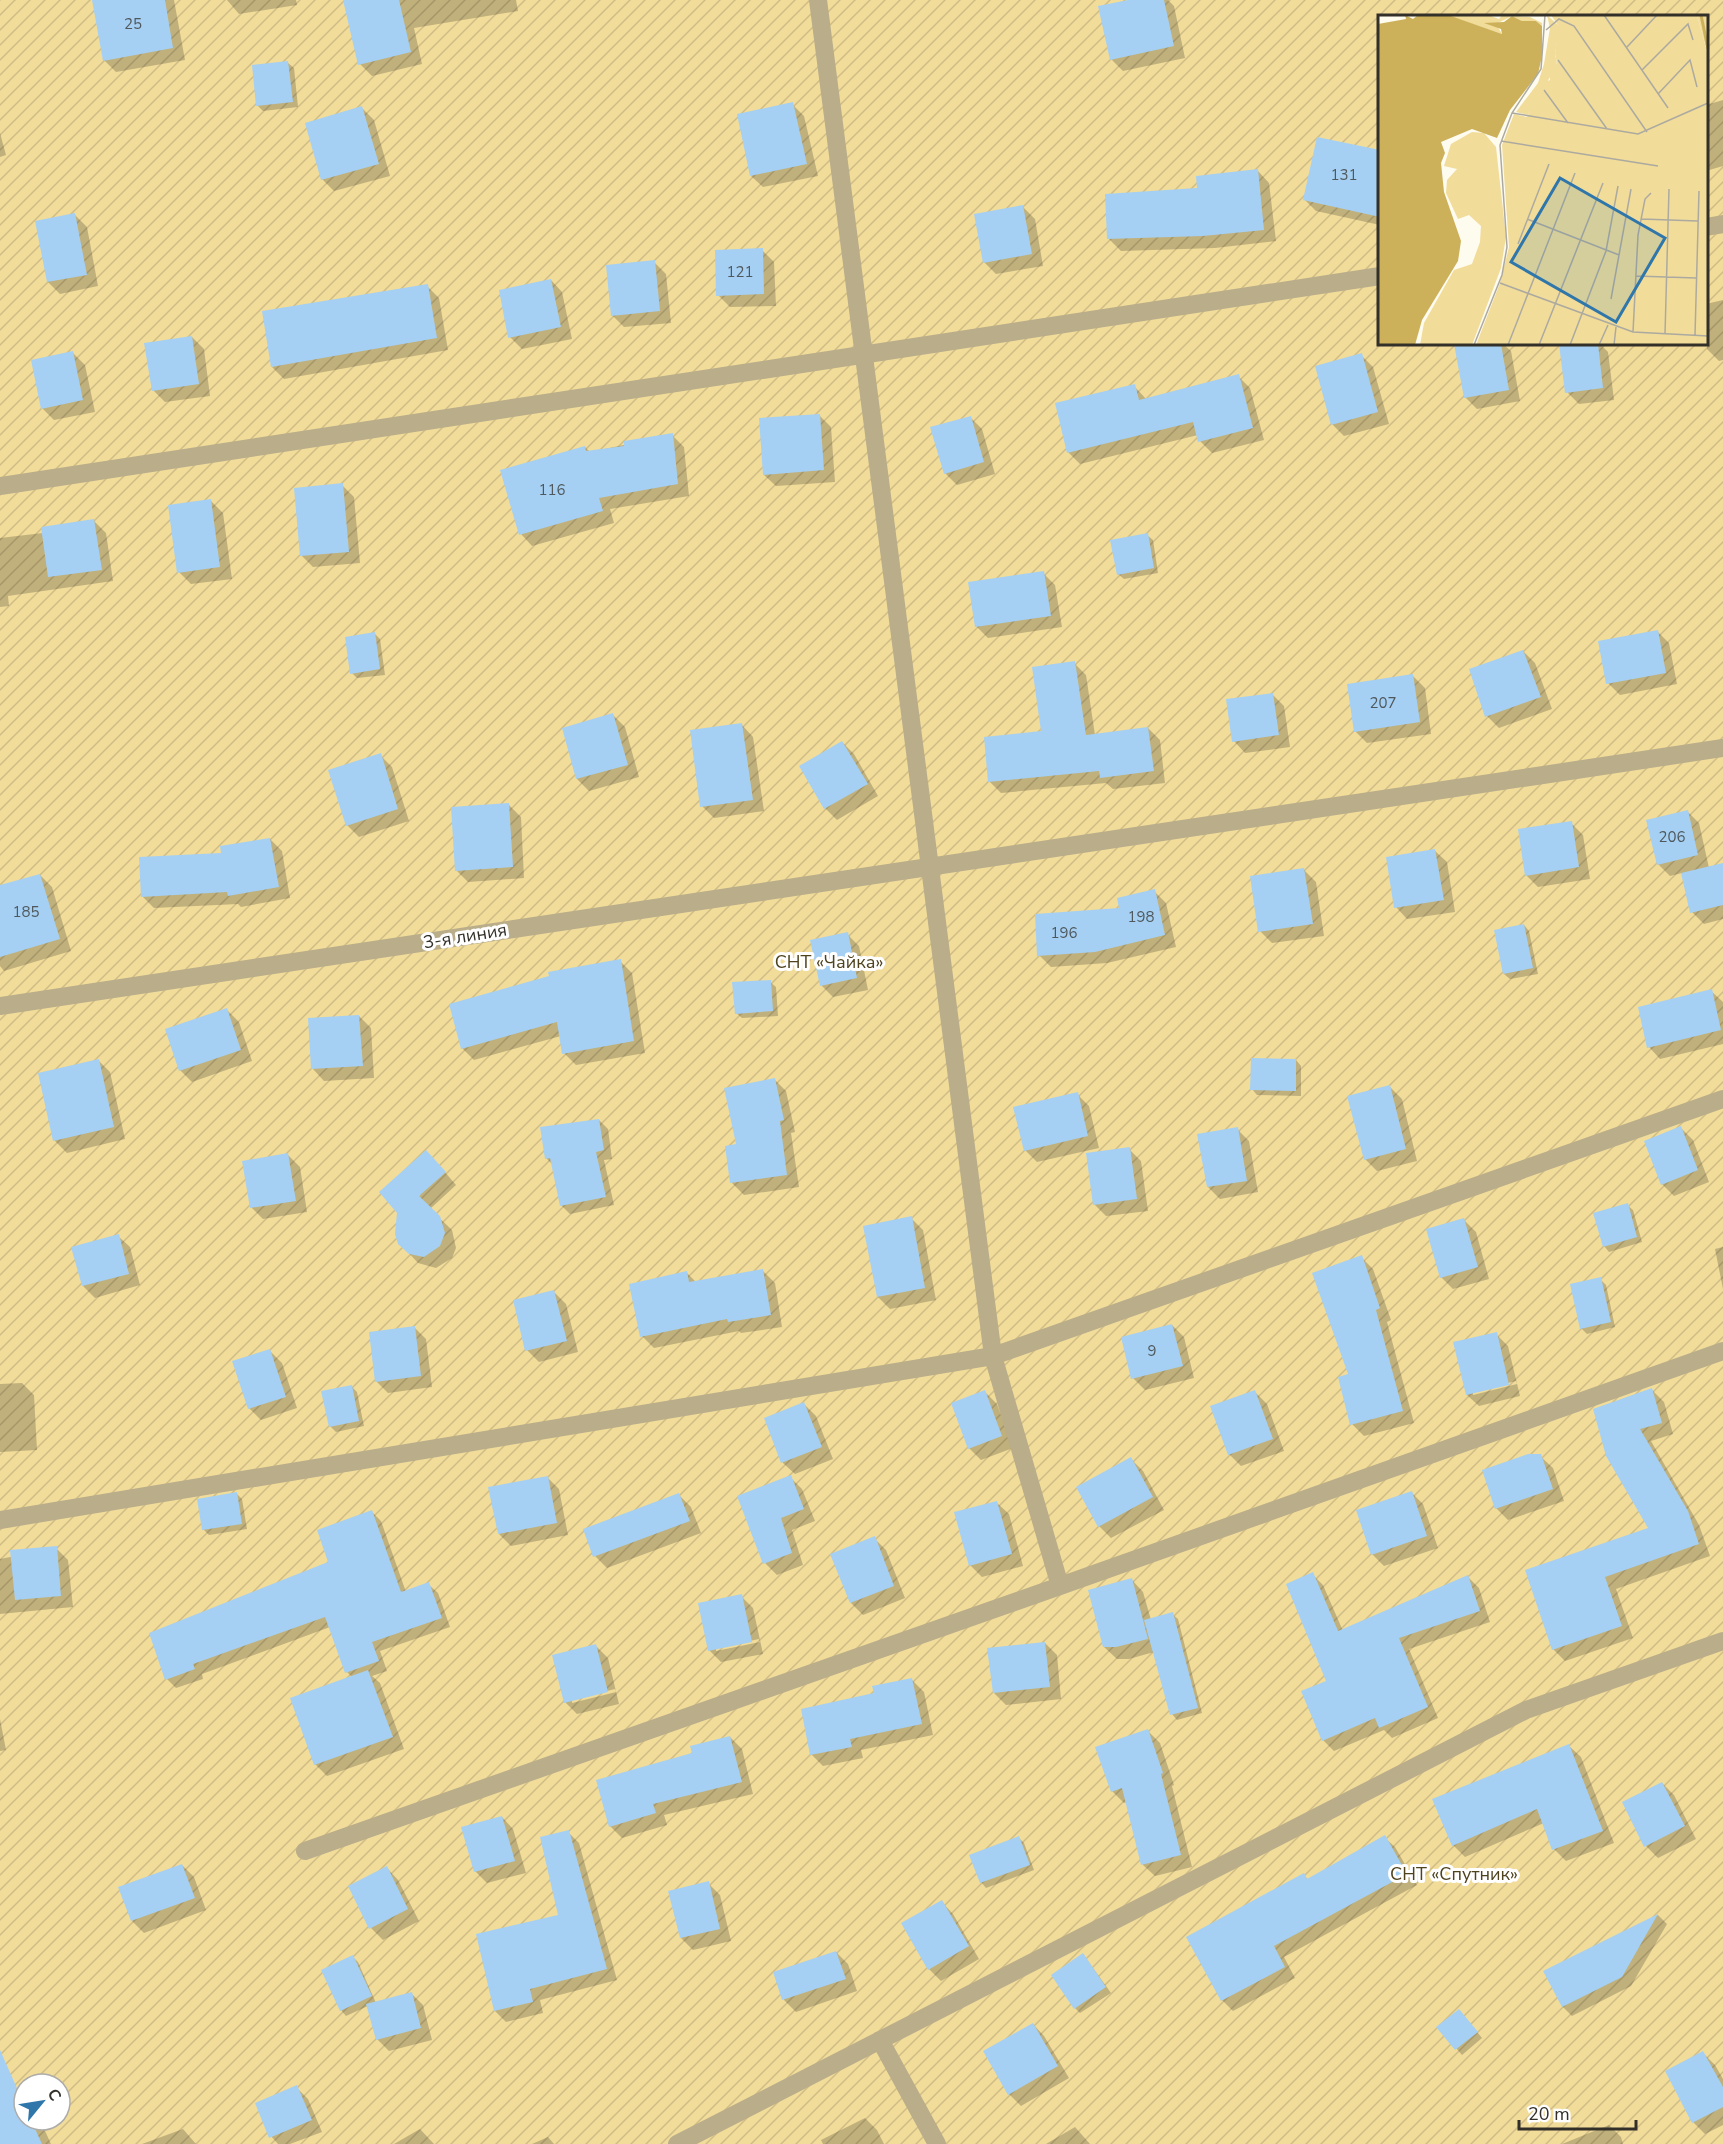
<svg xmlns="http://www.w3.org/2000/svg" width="1723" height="2144" font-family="'Nunito Sans',sans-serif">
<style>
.garden{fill:url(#garden-furrows);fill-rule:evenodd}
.shadow{fill:#0003;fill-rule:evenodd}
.building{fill:#a5d0f3}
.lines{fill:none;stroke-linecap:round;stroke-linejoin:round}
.street{stroke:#b9ad8a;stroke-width:18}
.labels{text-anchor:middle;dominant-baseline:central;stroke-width:6;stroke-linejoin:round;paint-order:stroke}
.number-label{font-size:15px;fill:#4f585c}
.street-label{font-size:18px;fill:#323029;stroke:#fff}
.park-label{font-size:18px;fill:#4f431e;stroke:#fff}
.inset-river{fill:none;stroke:#cdb15a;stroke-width:3}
.inset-road{fill:none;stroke:#acaaa0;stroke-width:1.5}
.view{fill:#2f76ab;fill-opacity:0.15;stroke:#2f76ab;stroke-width:3}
.inset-edge{fill:none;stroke:#323029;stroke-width:3}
</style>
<defs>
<pattern id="garden-furrows" width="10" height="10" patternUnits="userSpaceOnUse" patternTransform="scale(1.5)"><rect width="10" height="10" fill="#f1dc9a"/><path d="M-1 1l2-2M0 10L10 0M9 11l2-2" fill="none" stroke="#cfbd85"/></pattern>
</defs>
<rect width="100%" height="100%" fill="#fefbef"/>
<!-- garden -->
<path class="garden" d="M0,0H1723V2144H0ZM1380,16H1706V344H1380ZM24,2084H60V2120H24Z"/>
<!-- shadow -->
<path class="shadow" d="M94,0H174L185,60L116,72L104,60Z
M227,0H296L297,5L239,14Z
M347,0H516L518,11L414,28L422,64L372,76L360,64Z
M1135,0H1168L1174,6L1185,58L1123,71L1111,59Z
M288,63L294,68L298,107L263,111L257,105Z
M1723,100V166L1706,171V105Z
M792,104L804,116L818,176L763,187L751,176Z
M362,108L374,120L390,176L334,191L322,179Z
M0,133L6,155L0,157Z
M1380,152V225L1316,211L1304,199Z
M1258,171L1269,183L1276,241L1215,248L1121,251L1109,239L1199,189Z
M1023,207L1035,219L1043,266L996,274L984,262Z
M75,215L87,227L98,286L60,294L48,282Z
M762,250L774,262L776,306L730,307L718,295Z
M654,262L666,274L671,323L624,327L612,315Z
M551,280L562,292L572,339L522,349L510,337Z
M427,286L439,298L448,350L284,379L272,367Z
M1723,300V360L1719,361L1707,349L1706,304Z
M192,337L204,349L210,396L165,402L153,390Z
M1473,344H1503L1511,351L1520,401L1477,409L1465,397L1456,346Z
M1561,344H1600L1608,352L1614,400L1579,404L1567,392Z
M73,353L85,365L95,412L54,420L42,408Z
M1361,355L1373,367L1389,424L1344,436L1332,424Z
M1238,376L1250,388L1264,440L1212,453L1200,441L1198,435L1080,464L1068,452L1134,386L1147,400Z
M819,415L831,427L835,482L776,486L764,475Z
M970,417L982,429L995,474L957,485L945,473Z
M672,435L684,447L689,496L610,509L614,523L532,546L521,534L585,447L590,452Z
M342,485L354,497L360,563L313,567L301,555Z
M211,501L223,513L232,579L191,584L179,572Z
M94,521L106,533L113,581L8,596L9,606L0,607V538L43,533Z
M1147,535L1153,540L1158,573L1124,579L1118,574Z
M1043,573L1055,585L1062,627L988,638L976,626Z
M1657,631L1669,643L1677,684L1620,695L1608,683Z
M375,634L380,639L385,675L357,678L352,673Z
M1523,651L1535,663L1552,709L1499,728L1487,716Z
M1074,663L1086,675L1095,735L1148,728L1160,740L1165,783L1113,789L1106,783L1001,793L989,781L1043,733Z
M1413,676L1425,688L1431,734L1367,743L1355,731Z
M1272,694L1284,706L1290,747L1245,753L1234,741Z
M613,715L625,727L639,777L589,791L577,779L564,729Z
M742,725L753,737L764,811L714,818L702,806Z
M842,742L854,754L878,796L837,820L825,808L801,766Z
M380,755L392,767L409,821L359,837L347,825Z
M509,805L521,817L524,878L468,882L456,870Z
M1688,812L1699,823L1709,868L1723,866V919L1704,924L1692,912L1682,873L1670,876L1658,864Z
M1571,823L1583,835L1590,879L1538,887L1526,875Z
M270,839L282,851L290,898L241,907L238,904L154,908L142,896L223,854Z
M1435,851L1447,862L1455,912L1407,919L1396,907Z
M1304,870L1316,882L1324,936L1272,943L1260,931Z
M40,875L52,887L71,951L4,971L0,966V887Z
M1154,891L1166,903L1176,947L1107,963L1051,967L1039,955Z
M1524,925L1529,931L1538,974L1510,979L1504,974Z
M847,934L859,946L868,990L833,997L821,985Z
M620,961L632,973L645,1053L576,1065L564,1053L561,1036L474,1060L462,1048Z
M770,982L776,987L778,1016L742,1018L736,1013Z
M1711,991L1723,1002V1044L1660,1059L1649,1047Z
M227,1010L239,1022L252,1061L192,1082L180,1070Z
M359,1016L371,1028L374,1078L324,1081L313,1069Z
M98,1060L110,1072L125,1139L67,1153L55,1141L40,1074Z
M1296,1060L1301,1066V1096L1257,1095L1252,1089Z
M774,1079L786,1091L795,1132L791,1133L799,1187L744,1195L732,1183L738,1145Z
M1390,1087L1402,1099L1417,1161L1377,1171L1365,1159Z
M1077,1094L1089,1106L1099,1148L1037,1162L1025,1150Z
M599,1120L608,1129L612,1159L604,1160L614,1205L570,1214L561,1205L553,1165L546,1158Z
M1681,1128L1693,1140L1709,1182L1674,1196L1662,1184Z
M1237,1129L1249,1141L1258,1192L1220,1199L1208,1187Z
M1129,1149L1141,1161L1148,1211L1106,1216L1094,1204Z
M288,1155L300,1167L307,1212L263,1219L251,1207Z
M438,1164L456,1185L430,1209L452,1230L456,1248L452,1258L436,1268L418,1263L406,1250L397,1234Z
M1627,1205L1633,1210L1642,1242L1609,1252L1604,1246Z
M911,1218L923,1230L936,1300L890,1309L878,1297Z
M1464,1220L1476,1232L1489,1279L1453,1289L1441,1277Z
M118,1236L130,1247L140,1285L95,1298L83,1286Z
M1723,1247V1289L1715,1249Z
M1361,1257L1373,1269L1391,1320L1387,1322L1414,1423L1364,1436L1352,1424L1350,1375Z
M763,1271L775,1283L782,1327L741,1333L739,1331L654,1348L642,1336L687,1273L696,1282Z
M1600,1279L1606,1285L1615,1327L1587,1334L1581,1328Z
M554,1292L566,1304L578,1352L539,1362L527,1350Z
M1172,1325L1184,1337L1194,1378L1145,1390L1133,1378Z
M414,1327L426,1339L432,1387L388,1393L376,1381Z
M1496,1334L1508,1346L1520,1396L1479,1406L1467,1395ZM1516,1381L1517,1384L1473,1395V1392Z
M270,1351L282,1363L297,1408L261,1420L249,1408Z
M22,1383L34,1395L37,1450L0,1452V1384Z
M351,1386L357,1392L364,1426L336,1432L330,1426Z
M1652,1390L1664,1402L1673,1434L1651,1441L1699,1525L1710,1556L1616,1589L1633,1638L1565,1661L1553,1649L1527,1571L1650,1529L1607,1455Z
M985,1392L997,1404L1013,1448L981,1460L969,1448Z
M1255,1392L1267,1404L1284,1451L1241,1466L1229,1454Z
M804,1404L816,1416L833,1459L795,1474L783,1463L766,1419Z
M1540,1456L1553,1468L1564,1501L1508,1520L1496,1508Z
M1131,1459L1143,1471L1164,1510L1111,1538L1099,1526Z
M547,1477L559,1489L568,1535L511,1546L499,1534Z
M790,1477L802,1489L815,1521L792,1530L803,1565L777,1575L765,1563Z
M1411,1492L1423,1504L1438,1548L1384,1566L1372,1554Z
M237,1494L242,1499L247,1529L209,1535L203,1529Z
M679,1495L691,1507L701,1533L607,1568L595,1556Z
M997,1503L1009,1514L1023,1566L982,1577L970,1565Z
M372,1512L381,1521L406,1592L428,1584L438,1593L450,1627L380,1651L387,1671L372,1676L380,1683L404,1749L327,1776L315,1764L352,1677L347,1672L330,1627L202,1674L203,1679L176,1688L167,1679L330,1563Z
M874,1538L886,1550L905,1598L863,1615L851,1603Z
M56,1548L68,1560L73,1607L0,1614V1559Z
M1312,1574L1323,1585L1343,1631L1468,1577L1479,1588L1490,1622L1409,1649L1438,1718L1392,1738L1384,1730L1334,1751L1323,1740L1328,1681Z
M1132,1580L1143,1592L1151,1620L1172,1614L1178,1619L1202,1713L1177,1720L1172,1714L1154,1652L1129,1659H1117L1104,1647Z
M741,1596L753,1608L763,1654L721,1662L709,1650ZM759,1639L760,1642L716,1651V1648Z
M1045,1643L1057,1655L1061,1699L1006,1705L994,1693Z
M596,1646L608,1658L619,1704L577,1714L565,1702ZM615,1689L616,1692L572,1703V1700Z
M912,1680L924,1692L933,1735L861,1750L863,1758L823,1766L811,1754L876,1695Z
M0,1719L6,1750L0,1751Z
M1148,1731L1160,1743L1174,1785L1172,1786L1192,1867L1155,1876L1143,1865L1127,1802L1124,1803L1112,1791Z
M730,1737L742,1749L753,1794L664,1815L667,1825L622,1838L610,1826L694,1754Z
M1569,1746L1581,1757L1614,1843L1566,1861L1554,1849L1544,1823L1465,1857L1453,1845Z
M1662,1783L1674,1795L1696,1839L1658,1858L1646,1846Z
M502,1817L513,1829L526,1873L487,1883L475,1871Z
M568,1832L579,1843L617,1980L540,2000L543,2013L506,2022L495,2011L560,1916Z
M1384,1837L1395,1847L1417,1885L1284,1957L1295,1978L1233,2011L1222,2000L1303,1875L1309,1880Z
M1019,1838L1024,1843L1034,1870L986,1888L981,1882Z
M182,1865L194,1877L206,1910L144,1933L132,1921Z
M387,1868L398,1880L419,1921L383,1940L371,1928Z
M708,1883L720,1895L731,1941L693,1950L681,1938Z
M942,1902L953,1914L979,1959L941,1981L929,1969Z
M1658,1915L1667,1924L1631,1986L1572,2016L1563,2007L1545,1972Z
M836,1952L848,1964L857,1991L796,2012L784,2000L775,1973Z
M1083,1954L1111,1993L1080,2013L1075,2008Z
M353,1957L358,1962L376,2003L411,1993L423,2005L432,2040L389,2051L377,2039L368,2006L346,2016L341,2010Z
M1464,2016L1482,2038L1462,2055L1438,2027Z
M1033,2024L1044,2036L1069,2078L1021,2106L1009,2094Z
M1703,2053L1715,2065L1723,2079V2125L1705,2134L1693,2122Z
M296,2087L308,2099L322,2132L290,2144H278L270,2135Z
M16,2089L24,2097V2120H40L51,2144H0V2096Z
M865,2118L877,2130L884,2144H823L821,2140Z
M1609,2125L1621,2137L1623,2144H1562Z
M1075,2127L1090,2144H1046Z
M183,2129L196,2144H142Z
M420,2129L434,2144H394Z
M548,2137L554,2144H532Z"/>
<!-- building -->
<path class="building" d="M92,0H165L173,48L103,61Z
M343,0H399L411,52L358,65Z
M1128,0H1164L1174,46L1110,60L1098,6Z
M288,61L293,102L256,106L252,65Z
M793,102L807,164L750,176L737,114Z
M362,106L379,164L321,180L305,123Z
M1317,137L1380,150V217L1303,200Z
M1258,169L1264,230L1203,236L1107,239L1105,194L1197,188L1196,176Z
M1023,205L1032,254L983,263L974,214Z
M75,213L87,275L47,282L35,221Z
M763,248L764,294L716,296L715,250Z
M655,260L660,311L611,316L606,265Z
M551,279L561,327L508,338L499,290Z
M428,284L437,338L271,367L262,311Z
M192,336L199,384L152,391L144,343Z
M1454,344H1501L1509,390L1464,398Z
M1559,344H1598L1603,388L1565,393Z
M73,351L83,400L41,409L31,360Z
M1362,353L1378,412L1331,425L1315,366Z
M1239,374L1253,428L1198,442L1193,422L1067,453L1055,403L1135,384L1139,400Z
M820,414L824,470L763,475L759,418Z
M971,416L984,462L944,474L930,427Z
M673,433L678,484L599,498L603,511L519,535L500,470L585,446L586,451L624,446V441Z
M343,483L349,552L300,556L294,488Z
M211,499L220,567L177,573L168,505Z
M94,519L102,570L48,577L41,527Z
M1148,533L1154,568L1117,575L1110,540Z
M1044,571L1051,616L975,627L968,582Z
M1658,630L1666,673L1606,684L1598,641Z
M375,632L380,669L350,674L345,637Z
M1523,650L1541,697L1485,717L1469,669Z
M1075,661L1086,735L1148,727L1154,771L1100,778L1099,771L988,782L984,737L1041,731L1032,667Z
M1413,674L1420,722L1354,732L1347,684Z
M1273,693L1279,735L1232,742L1226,699Z
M613,713L628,765L576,779L562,728Z
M742,723L753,800L700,807L690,730Z
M842,741L868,784L824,809L799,766Z
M381,753L398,809L346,826L328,770Z
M509,803L513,867L455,871L451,807Z
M1688,810L1698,855L1657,865L1646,820Z
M1572,821L1579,867L1525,876L1518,829Z
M270,838L279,887L228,896L227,892L141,897L139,857L221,853L220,846Z
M1435,849L1444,900L1394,908L1386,857Z
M1723,863V905L1690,913L1681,873Z
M1304,868L1313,924L1258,932L1250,876Z
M40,874L60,939L0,957V885Z
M1155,889L1165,935L1095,952L1037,956L1035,914L1119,908L1117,898Z
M1524,924L1533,968L1503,974L1494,930Z
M848,932L857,978L820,986L810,940Z
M621,959L634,1041L562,1054L557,1022L461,1049L449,1004L549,976L548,972Z
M771,980L773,1011L735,1014L732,982Z
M1712,989L1721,1030L1647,1048L1638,1007Z
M227,1008L241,1050L179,1071L165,1029Z
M359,1015L363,1066L311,1069L308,1018Z
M1251,1058L1296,1059V1091L1250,1090Z
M99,1059L114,1127L53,1141L38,1073Z
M775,1078L784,1120L780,1121L787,1175L730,1183L725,1146L736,1144L724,1088Z
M1390,1085L1406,1149L1364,1160L1347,1096Z
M1078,1092L1088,1136L1024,1151L1013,1107Z
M599,1119L604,1150L596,1152L606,1197L560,1206L550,1158L545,1159L540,1127Z
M1681,1126L1698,1170L1661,1185L1644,1141Z
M1238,1127L1247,1181L1207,1187L1197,1134Z
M1130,1147L1137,1199L1093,1205L1086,1153Z
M426,1150L446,1172L419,1196L440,1216L445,1233L440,1246L424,1257L409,1254L398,1244L395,1234L397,1213L379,1192Z
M288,1153L296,1201L250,1208L242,1161Z
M1628,1203L1637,1237L1603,1247L1593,1213Z
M912,1216L925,1288L877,1297L863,1226Z
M1464,1218L1478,1267L1440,1278L1426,1229Z
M119,1234L129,1274L82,1286L71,1247Z
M1362,1255L1380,1308L1376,1310L1403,1411L1350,1425L1338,1377L1348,1374L1312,1273Z
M763,1269L771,1315L728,1322L727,1319L640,1337L629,1284L687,1271L689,1282Z
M1601,1277L1611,1322L1580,1329L1570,1284Z
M554,1290L567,1341L525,1351L513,1300Z
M1172,1324L1183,1366L1131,1379L1121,1337Z
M415,1326L421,1376L375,1382L369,1332Z
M1497,1332L1509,1385L1466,1395L1453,1342Z
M270,1349L286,1397L248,1409L232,1361Z
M352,1385L359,1421L329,1427L321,1391Z
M1652,1388L1662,1423L1640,1429L1688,1511L1699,1544L1605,1577L1622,1626L1552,1650L1525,1570L1648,1528L1606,1456L1593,1409Z
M985,1390L1002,1436L968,1449L951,1403Z
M1255,1390L1273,1439L1228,1455L1210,1406Z
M804,1402L822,1447L781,1463L764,1418Z
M1528,1454H1541L1553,1489L1495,1509L1482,1470Z
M1131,1457L1153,1497L1098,1527L1076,1487Z
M791,1475L804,1509L781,1518L792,1553L763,1564L737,1496Z
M548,1476L557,1523L498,1534L488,1487Z
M1412,1491L1427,1536L1371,1555L1356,1510Z
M237,1492L242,1524L202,1530L197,1499Z
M679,1493L690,1521L593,1557L583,1529Z
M997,1501L1012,1554L969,1566L954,1512Z
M372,1510L401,1592L429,1582L442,1618L372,1642L379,1661L345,1673L325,1617L193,1664L195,1669L165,1680L149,1633L328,1562L317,1530Z
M875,1536L894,1586L850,1603L830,1554Z
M57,1546L61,1596L15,1600L10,1550Z
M1313,1572L1338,1631L1468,1575L1480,1611L1399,1638L1428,1707L1379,1728L1375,1718L1322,1741L1301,1691L1326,1681L1286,1584Z
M1132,1578L1148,1639L1116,1647H1103L1088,1590Z
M742,1594L752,1642L708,1651L698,1603Z
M1173,1612L1198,1708L1170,1715L1144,1620Z
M1045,1642L1050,1687L993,1693L987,1648Z
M596,1644L608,1692L564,1703L552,1655Z
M368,1670L393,1737L314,1765L290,1698Z
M912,1678L922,1724L850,1739L852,1747L810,1755L801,1709L874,1693L872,1686Z
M1148,1729L1163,1773L1161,1774L1181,1855L1141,1865L1122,1788L1111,1792L1095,1747Z
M730,1736L742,1782L653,1804L656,1813L609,1827L596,1780L692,1753L690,1746Z
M1569,1744L1603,1831L1552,1850L1537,1809L1452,1846L1432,1799Z
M1662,1782L1685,1826L1644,1847L1622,1802Z
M502,1816L515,1861L474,1872L461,1827Z
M569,1830L607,1969L530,1989L533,2002L494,2011L476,1934L558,1915L540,1837Z
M1385,1835L1407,1874L1274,1946L1285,1967L1221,2001L1186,1937L1304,1873L1307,1879Z
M1019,1836L1030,1865L980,1883L969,1855Z
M182,1864L195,1898L131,1921L118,1887Z
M387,1866L408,1909L369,1929L348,1886Z
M709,1881L720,1929L680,1938L668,1891Z
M942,1900L969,1946L928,1970L901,1923Z
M1658,1914L1622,1977L1562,2007L1543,1971Z
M836,1951L846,1979L782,2000L773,1972Z
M1083,1953L1106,1987L1074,2009L1051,1975Z
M353,1955L372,1996L340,2011L321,1970Z
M412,1992L421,2028L376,2040L366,2004Z
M1459,2009L1478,2032L1455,2050L1436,2027Z
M1033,2023L1058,2066L1008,2095L983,2051Z
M0,2050L24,2104V2120H31L42,2144H0Z
M1703,2051L1723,2087V2107L1692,2123L1665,2071Z
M297,2085L312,2120L269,2138L255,2103Z"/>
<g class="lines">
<!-- street -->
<path class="street" d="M818,0L993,1356L1060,1586L1723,1351
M1706,227L1723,224
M0,486L1380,276
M0,1006L1723,748
M0,1520L993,1356L1723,1099
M305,1851L1060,1586
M880,2040L937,2144
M677,2144L1526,1710L1723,1641"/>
</g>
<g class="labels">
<!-- number labels -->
<g class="number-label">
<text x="133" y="24">25</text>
<text x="1344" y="175">131</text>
<text x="740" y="272">121</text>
<text x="552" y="490">116</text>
<text x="1383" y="703">207</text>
<text x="1672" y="837">206</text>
<text x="26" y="912">185</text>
<text x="1141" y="917">198</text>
<text x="1064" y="933">196</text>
<text x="1152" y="1351">9</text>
</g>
<!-- street labels -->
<g class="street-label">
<text transform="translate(465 936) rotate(-9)">3-я линия</text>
</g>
<!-- park labels -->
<g class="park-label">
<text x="829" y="962">СНТ «Чайка»</text>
<text x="1454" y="1874">СНТ «Спутник»</text>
</g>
</g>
<!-- overview -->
<g transform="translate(1378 15)">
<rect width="330" height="330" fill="#fefbef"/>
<path d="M169,0L182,12L177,38L179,50L150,100L138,97L160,68L166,49L172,13ZM319,0H330V40ZM94,117L106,118L118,132L128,222L123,253L94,330H42L46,308L76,255L94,249L102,227L103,211L91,200L80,204L68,178L69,165L79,154L66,151L73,129Z" fill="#f1dc9a"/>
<path d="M110,0L121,4L124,0L152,2L164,8V11L158,6H144L134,1L118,9L124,19L71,1Z" fill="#f1dc9a"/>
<path d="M173,0H319L330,40V330H98L122,268L131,232L124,130L136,99L149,102L167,67L172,65V55L179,49L177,38L181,12Z" fill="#f1dc9a"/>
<path d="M27,0L35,4L40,0H70L124,19L123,14L106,8L126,7L134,1L144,6H158L164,11V41L160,59L132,95L119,123L94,114L63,127L67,138L63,148L66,177L83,226L80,246L44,305L37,330H0V9L28,4Z" fill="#cdb15a"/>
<path class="inset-river" d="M323,0L330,34"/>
<path class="inset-road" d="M226,0L290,93M168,15L181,4L196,11L269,117M249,32L279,0M180,45L229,114M264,55L310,9L315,25M166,75L190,108M280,79L312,45L319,72M134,98L260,119L330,88M123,126L280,151M149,204L241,240L253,174M263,204L320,206M140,229L171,149M258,261L318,263M122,268L255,317L330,321M233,284L241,240M255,317L260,220L267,184L273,178M287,319L291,174M317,320L321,176M96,330L124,260L129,232L122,130L134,98L163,54L167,0M130,330L197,158M161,330L225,168M192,330L228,236L240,171M221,330L230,310M236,330L238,312"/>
<path class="view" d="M182,163L287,223L238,307L133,247Z"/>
<rect width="330" height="330" class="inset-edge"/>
</g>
<!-- north arrow -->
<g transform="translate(42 2102) rotate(60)"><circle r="28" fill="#ffffff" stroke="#adaca9" stroke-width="1.5"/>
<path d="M0-4.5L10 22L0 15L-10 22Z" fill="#2f76ab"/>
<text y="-9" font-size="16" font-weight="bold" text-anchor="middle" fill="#323029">С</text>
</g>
<!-- scale -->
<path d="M1519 2120v9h117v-9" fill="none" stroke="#323029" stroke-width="3"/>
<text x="1528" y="2120" font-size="18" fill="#323029" stroke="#ffffff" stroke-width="4.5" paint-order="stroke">20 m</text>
</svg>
